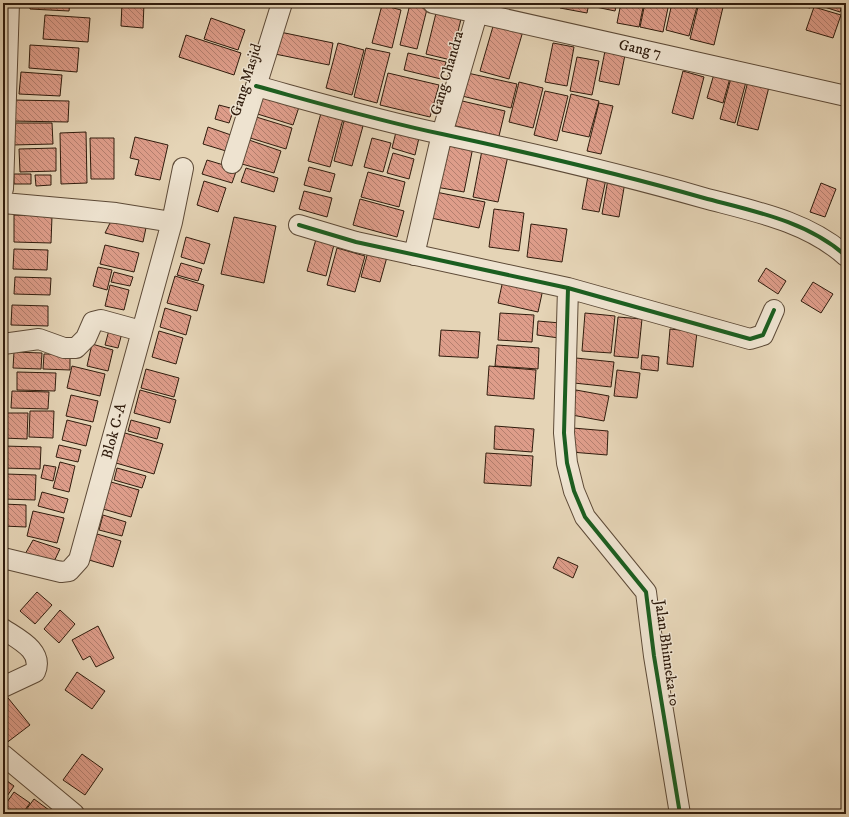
<svg xmlns="http://www.w3.org/2000/svg" width="849" height="817" font-family="'IM FELL DW Pica',serif">
<style>
.building{fill:url(#building-back-hatch);stroke:#301c0d}
.lines{fill:none;stroke-linecap:round;stroke-linejoin:round}
.street-casing{stroke:#5d4a37;stroke-width:22}
.street{stroke:#eee3d0;stroke-width:20}
.cycleway-casing{stroke:#eee3d0;stroke-width:6}
.cycleway{stroke:#1b5e20;stroke-width:4}
.labels{text-anchor:middle;dominant-baseline:central;stroke-width:3;stroke-linejoin:round;paint-order:stroke}
.street-label{font-size:15px;fill:#301c0d;stroke:#eee3d0}
</style>
<defs>
<pattern id="building-back-hatch" width="6" height="6" patternUnits="userSpaceOnUse"><rect width="6" height="6" fill="#de9d8a"/><path d="M-1 5l2 2M0 0l6 6M5-1l2 2" fill="none" stroke="#b47f6f"/></pattern>
</defs>
<rect width="100%" height="100%" fill="#e5d4b6"/>
<filter id="stains"><feTurbulence type="fractalNoise" baseFrequency=".005" numOctaves="4"/><feColorMatrix values="0 0 0 0 .2 0 0 0 0 .09 0 0 0 0 .02 0 0 0 .5 -.17"/></filter>
<radialGradient id="worn" r=".72"><stop offset=".6" stop-color="#630" stop-opacity="0"/><stop offset="1" stop-color="#630" stop-opacity=".3"/></radialGradient>
<!-- building -->
<path class="building" d="M30,3H70L69,11L30,9Z
M122,3H144L143,28L121,26Z
M561,3H589L587,13L560,8Z
M591,3H617L615,11L591,6Z
M621,3H644L639,27L617,23Z
M645,3H669L663,32L640,27Z
M672,3H698L689,36L666,30Z
M699,3H724L714,45L690,39Z
M790,3H812L810,8Z
M812,3H843L840,12Z
M410,4L427,9L417,49L400,45Z
M382,5L401,10L392,48L372,43Z
M814,7L841,15L833,38L806,30Z
M437,9L462,15L451,60L426,54Z
M45,15L90,18L88,42L43,39Z
M211,18L245,30L238,50L204,39Z
M494,23L523,31L509,79L480,71Z
M280,32L333,43L329,65L275,54Z
M186,35L241,53L234,75L179,57Z
M338,43L364,50L352,95L326,88Z
M553,43L574,47L567,86L545,82Z
M30,45L79,48L77,72L29,68Z
M366,48L390,53L377,103L354,97Z
M605,51L625,55L619,85L599,81Z
M408,53L446,62L441,79L404,70Z
M577,57L599,61L592,95L570,91Z
M683,71L704,77L693,119L672,113Z
M21,72L62,75L60,96L19,94Z
M463,72L517,84L511,108L458,95Z
M388,73L439,85L430,117L380,105Z
M714,74L730,78L723,103L707,98Z
M731,78L746,82L735,123L720,119Z
M748,81L769,87L758,130L737,125Z
M519,82L543,88L533,128L509,122Z
M258,88L301,101L293,125L251,112Z
M545,91L568,96L557,141L534,135Z
M571,94L599,101L589,137L562,131Z
M12,100L69,101L68,122L11,121Z
M458,100L505,111L499,136L452,125Z
M599,103L613,106L601,154L587,151Z
M219,105L234,109L229,123L215,119Z
M321,113L343,119L330,167L308,161Z
M253,116L292,128L286,149L247,137Z
M344,121L363,126L352,166L334,161Z
M12,123H52L53,144L12,145Z
M208,127L231,135L226,151L203,144Z
M86,132L87,183L61,184L60,133Z
M396,132L419,138L415,155L392,148Z
M135,137L168,145L160,180L135,175L139,160L130,158Z
M90,138H114V179H91Z
M372,138L391,143L383,172L364,167Z
M249,140L281,151L274,173L242,164Z
M446,141L473,147L464,192L436,187Z
M483,145L509,151L498,202L473,197Z
M56,148V171L20,172L19,149Z
M393,153L414,159L409,179L387,173Z
M207,160L237,169L232,183L202,174Z
M309,167L335,174L330,192L304,185Z
M246,168L278,178L274,192L241,182Z
M368,172L405,182L399,207L361,197Z
M14,174H31V184H14Z
M35,175H51V185L36,186Z
M588,176L606,179L599,212L582,209Z
M608,179L625,182L619,217L602,214Z
M204,181L226,188L218,212L197,205Z
M821,183L836,189L825,217L810,212Z
M304,191L332,198L327,217L299,209Z
M431,191L485,202L479,228L426,217Z
M360,199L404,211L397,237L353,225Z
M494,209L524,213L519,251L489,247Z
M14,215L52,216L51,243L14,242Z
M234,217L276,226L264,283L221,274Z
M112,219L147,223L143,242L105,233Z
M531,224L567,229L562,262L527,257Z
M318,232L336,237L326,276L307,271Z
M186,237L210,244L204,264L181,257Z
M105,245L139,253L134,272L100,264Z
M337,248L365,256L355,292L327,285Z
M14,249L48,250L47,270L13,269Z
M368,252L387,257L380,282L361,277Z
M181,263L202,269L198,281L177,275Z
M98,267L112,270L107,290L93,286Z
M766,268L786,281L778,294L758,281Z
M114,272L133,277L130,286L111,282Z
M175,276L204,285L197,311L167,303Z
M15,277L51,278L50,295L14,294Z
M503,280L543,289L538,312L498,303Z
M813,282L833,294L821,313L801,301Z
M110,285L129,290L124,310L105,306Z
M12,305L48,306V326L11,325Z
M165,308L191,316L186,335L160,327Z
M500,313L534,315L532,342L498,340Z
M585,313L615,316L611,353L582,351Z
M618,317L642,319L638,358L614,356Z
M538,321L560,323L559,338L537,335Z
M670,329L697,332L693,367L667,364Z
M109,330L122,333L118,348L105,345Z
M441,330L480,332L478,358L439,356Z
M159,331L183,338L176,364L152,357Z
M92,344L113,350L108,371L87,366Z
M497,345L539,348L538,369L495,366Z
M14,352L42,353L41,369L13,368Z
M44,354H70V370L43,369Z
M642,355L659,357L658,371L641,369Z
M576,358L614,362L611,387L574,383Z
M72,366L105,374L100,396L67,388Z
M489,366L536,370L534,399L487,395Z
M146,369L179,378L174,397L141,388Z
M617,370L640,373L637,398L614,396Z
M17,372L56,373L55,391L17,390Z
M140,390L176,400L170,423L134,413Z
M576,390L609,396L604,421L572,415Z
M12,391L49,392L48,409L11,408Z
M71,395L98,401L93,422L66,416Z
M30,411H54L53,438L29,437Z
M4,413H28L27,439L3,438Z
M67,420L91,426L86,446L62,440Z
M131,420L160,428L157,439L128,431Z
M495,426L534,429L532,452L494,449Z
M573,428L608,431L607,455L571,452Z
M125,433L163,444L154,474L116,463Z
M59,445L81,450L78,462L56,457Z
M3,446L41,447L40,469L3,468Z
M486,453L533,456L531,486L484,483Z
M60,462L75,466L69,492L53,488Z
M44,465L56,467L53,481L41,478Z
M117,468L146,476L142,488L114,480Z
M6,474L36,475L35,500L5,499Z
M111,482L139,490L131,517L103,509Z
M42,492L68,499L64,513L38,506Z
M3,504L26,505V527L3,526Z
M33,511L64,518L57,543L27,536Z
M103,515L126,522L122,536L99,530Z
M97,534L121,541L113,567L89,560Z
M33,540L60,549L51,568L24,556Z
M558,557L578,566L573,578L553,568Z
M37,592L52,605L35,624L20,611Z
M60,610L75,624L59,643L44,629Z
M98,626L114,658L96,667L90,656L83,660L72,640Z
M77,672L105,691L92,709L65,690Z
M4,693L30,725L5,744L3,742Z
M82,754L103,769L85,795L63,780Z
M3,778L14,786L3,802Z
M14,792L30,803L22,814H3V808Z
M34,799L49,810L47,814H23Z"/>
<g class="lines">
<!-- street casing -->
<g class="street-casing">
<path id="street" d="M433,3L846,96
M256,86C318,103 380,121 442,134C530,153 617,173 704,198C753,211 807,221 846,256
M232,163L282,3
M3,189L9,3
M3,203L116,213L172,222
M299,225L356,242L568,288L750,339L763,335L774,310
M414,255L442,134L477,14
M568,288L564,433L567,463L574,491L585,517L646,592L654,656L680,814
M3,344L39,339L64,348H76L86,338L93,322L101,320L141,331
M3,558L61,572L69,571L79,560L172,222L183,168
M3,629C18,639 44,651 35,672L3,687
M3,755L74,814"/>
</g>
<!-- street -->
<use href="#street" class="street"/>
<!-- cycleway casing -->
<g class="cycleway-casing">
<path id="cycleway" d="M256,86C318,103 380,121 442,134C530,153 617,173 704,198C753,211 807,221 846,256
M299,225L356,242L568,288L750,339L763,335L774,310
M568,288L564,433L567,463L574,491L585,517L646,592L654,656L680,814"/>
</g>
<!-- cycleway -->
<use href="#cycleway" class="cycleway"/>
</g>
<g class="labels">
<!-- street labels -->
<g class="street-label">
<text transform="translate(640 49) rotate(12)">Gang 7</text>
<text transform="translate(447 73) rotate(-74)">Gang Chandra</text>
<text transform="translate(246 80) rotate(-73)">Gang Masjid</text>
<text transform="translate(114 431) rotate(-75)">Blok C-A</text>
<text transform="translate(667 653) rotate(82)">Jalan Bhinneka 10</text>
</g>
</g>
<!-- margin -->
<rect width="849" height="817" fill="none" stroke="#e5d4b6" stroke-width="16"/>
<rect x="4" y="4" width="841" height="809" fill="none" stroke="#301c0d" stroke-width="2"/>
<rect x="8" y="8" width="833" height="801" fill="none" stroke="#301c0d"/>
<rect width="100%" height="100%" filter="url(#stains)"/>
<rect width="100%" height="100%" fill="url(#worn)"/>
</svg>
